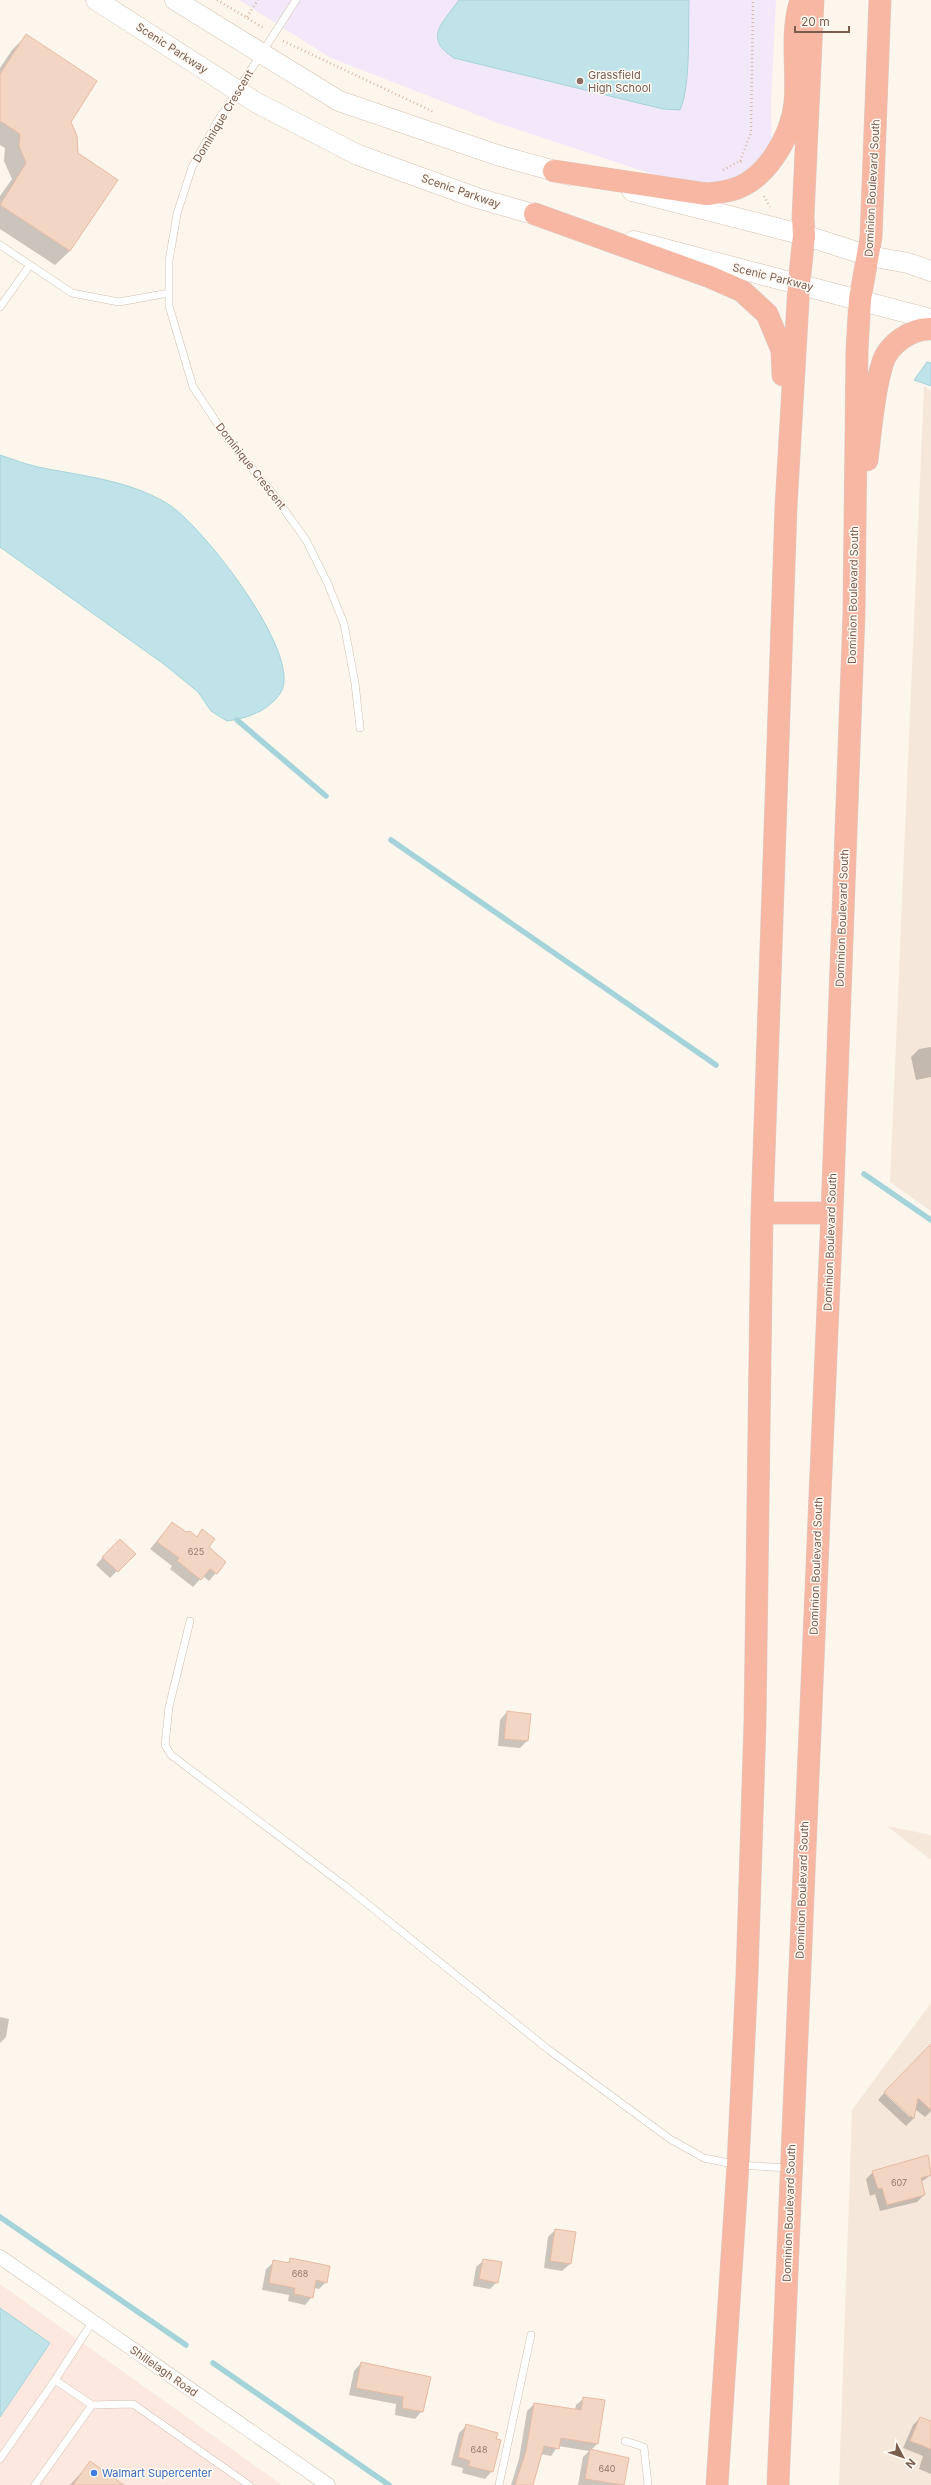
<svg xmlns="http://www.w3.org/2000/svg" width="931" height="2485" font-family="Inter,sans-serif">
<style>
.residential{fill:#f5e8da}
.commercial{fill:#fde8e0}
.education{fill:#f3e8fa}
.water{fill:#bfe3e8;stroke:#a5d3da}
.shadow{fill:#0003}
.lines{fill:none;stroke-linecap:round;stroke-linejoin:round}
.stream{stroke:#a5d3da;stroke-width:5.5}
.building{fill:#f3d5c3;stroke:#e6bba3}
.lane-casing{stroke:#d1beb0;stroke-width:8}
.street-casing{stroke:#d1beb0;stroke-width:15}
.secondary-casing{stroke:#d6c0b0;stroke-width:21}
.highway-casing{stroke:#dad1cd;stroke-width:23}
.path{stroke:#d9b8a5;stroke-width:2.5;stroke-dasharray:1 3;stroke-linecap:butt}
.lane{stroke:#fff;stroke-width:7}
.street{stroke:#fff;stroke-width:14}
.secondary{stroke:#fff;stroke-width:20}
.highway{stroke:#f7b7a3;stroke-width:22}
.education-dot{fill:#8d6e63;stroke:#fffaf3;stroke-width:1.5}
.shop-dot{fill:#3f7fe0;stroke:#fffaf3;stroke-width:1.5}
.labels{text-anchor:middle;dominant-baseline:central;stroke-width:3;stroke-linejoin:round;paint-order:stroke}
.number-label{font-size:9px;fill:#987a6a}
.street-label{font-size:11px;fill:#7a5c4d;stroke:#fffaf3}
.education-label{font-size:11px;fill:#785e54;stroke:#fffaf3;text-anchor:start}
.shop-label{font-size:11px;fill:#366cbe;stroke:#fffaf3;text-anchor:start}
</style>
<rect width="100%" height="100%" fill="#fdf6ec"/>
<!-- residential -->
<path class="residential" d="M924,386L931,391V1211L890,1182Z
M887,1826L931,1835V1860Z
M931,2003V2485H839L852,2110Z"/>
<!-- commercial -->
<path class="commercial" d="M0,2284L282,2485H0Z"/>
<!-- education -->
<path class="education" d="M239,0H776L771,103L772,151L753,172L709,185L676,182L498,123L331,58Z"/>
<!-- water -->
<path class="water" d="M459,0H689C688,28 691,86 680,110L663,109L454,58C423,38 442,24 459,0Z
M927,362L931,363V386L914,380Z
M0,455C12,459 25,464 38,467C82,476 129,480 168,504C201,524 303,654 281,692C269,711 248,718 227,721L211,711L198,692L165,665L0,547Z
M0,2308L50,2343L0,2417Z"/>
<!-- shadow -->
<path class="shadow" d="M26,36L70,121L77,154L116,180L70,251L55,265L0,229V196L12,179L4,161L5,148L0,145V68L12,50Z
M931,1047V1077L916,1080L911,1057L919,1049Z
M172,1523L185,1533L196,1537L202,1531L207,1547L225,1562L209,1581L203,1576L193,1587L170,1569L172,1566L150,1549Z
M112,1547L134,1554L110,1578L96,1565Z
M507,1712L527,1741L520,1748L498,1746L500,1720Z
M0,2017L9,2019L6,2037L0,2043Z
M931,2058V2111L925,2117L915,2109L913,2119L906,2126L878,2100L884,2093L910,2117Z
M927,2157L931,2175L921,2182L924,2195L917,2202L880,2211L875,2194L870,2196L866,2179L873,2172Z
M555,2230L575,2233L570,2264L562,2271L544,2268L548,2237Z
M291,2259L326,2282L319,2289L314,2288L312,2297L305,2305L288,2301L289,2295L262,2290L266,2269L274,2262L286,2264Z
M484,2260L497,2282L490,2289L473,2286L476,2267Z
M361,2363L422,2411L415,2419L395,2415L396,2404L349,2395L354,2371Z
M584,2398L604,2401L597,2444L591,2450L623,2485H578L583,2457L589,2451L558,2446L551,2456L541,2454L532,2485H511L519,2459L527,2411L534,2404L575,2410L576,2405Z
M920,2418L931,2422V2474L919,2469L923,2456L903,2448L913,2425Z
M466,2426L492,2471L485,2479L462,2473L463,2468L451,2465L459,2433Z
M90,2463L122,2485H70Z"/>
<g class="lines">
<!-- stream -->
<path class="stream" d="M237,720L326,796
M391,840L716,1065
M864,1174L931,1220
M0,2217L186,2345
M213,2363L389,2485"/>
</g>
<!-- building -->
<path class="building" d="M26,34L97,81L71,122L77,136L78,153L118,180L70,251L0,205L26,163L19,146L20,134L0,121V74Z
M172,1522L186,1532L190,1531L197,1537L202,1529L215,1539L209,1547L226,1562L217,1574L210,1569L201,1580L177,1561L179,1558L157,1542Z
M120,1539L136,1554L118,1572L102,1557Z
M507,1711L531,1714L528,1741L504,1739Z
M931,2044V2110L918,2098L914,2119L884,2092Z
M928,2155L931,2175L921,2178L925,2195L887,2205L882,2188L878,2189L872,2171Z
M555,2229L576,2232L571,2264L550,2261Z
M290,2258L330,2266L327,2283L316,2280L313,2298L294,2294L295,2288L269,2283L273,2260L289,2263Z
M483,2259L502,2262L498,2283L479,2279Z
M361,2362L431,2377L423,2412L402,2408L403,2397L356,2388Z
M583,2397L605,2400L598,2444L561,2438L559,2449L544,2446L533,2485H515L526,2451L534,2403L581,2410Z
M920,2417L931,2421V2449L910,2441Z
M466,2424L498,2433L496,2439L501,2440L493,2472L468,2466L470,2461L458,2457Z
M590,2449L629,2458L624,2485L585,2479Z
M90,2461L124,2485H73Z"/>
<g class="lines">
<!-- lane casing -->
<g class="lane-casing">
<path id="lane" d="M296,0L216,124L192,167L177,214L169,261V306L193,387L227,438L273,494L306,540L328,584L344,624L355,683L360,728
M0,245L72,293L119,302L169,293
M0,307L30,265
M190,1621L169,1707L165,1745L171,1755L345,1886L549,2050L670,2139L704,2158L738,2165L788,2168
M55,2380L92,2405L133,2404L249,2485
M625,2441L644,2447L648,2485
M0,2459L55,2380L93,2321
M35,2485L92,2405
M499,2485L531,2335"/>
</g>
<!-- street casing -->
<g class="street-casing">
<path id="street" d="M0,2257L328,2485"/>
</g>
<!-- secondary casing -->
<g class="secondary-casing">
<path id="secondary" d="M96,0L257,103L358,155L477,198L551,219
M175,0L339,101L497,155L570,175
M632,191L804,235L869,256L908,263L931,271
M634,241L931,319"/>
</g>
<!-- highway casing -->
<g class="highway-casing">
<path id="highway" d="M554,171L707,194C715,193 724,192 731,190C766,181 791,137 795,103C798,68 790,33 801,0
M535,214L710,277L742,291L767,314L782,350L783,375
M867,460C871,429 873,395 882,365C887,345 911,328 931,329
M762,1213H832
M717,2485L738,2165L747,1975L755,1723L762,1213L786,507L799,284L804,235L803,217L813,0
M778,2485L832,1213L854,613L857,350L860,299L871,237L880,0"/>
</g>
<!-- path -->
<path class="path" d="M217,0L264,28
M247,17L258,0
M283,41L434,112
M740,161L751,133L753,0
M723,170L740,161L742,162
M764,196L770,207"/>
<!-- lane -->
<use href="#lane" class="lane"/>
<!-- street -->
<use href="#street" class="street"/>
<!-- secondary -->
<use href="#secondary" class="secondary"/>
<!-- highway -->
<use href="#highway" class="highway"/>
</g>
<!-- markers -->
<circle class="education-dot" cx="580" cy="81" r="4"/>
<circle class="shop-dot" cx="94" cy="2473" r="4"/>
<g class="labels">
<!-- number labels -->
<g class="number-label">
<text x="196" y="1551">625</text>
<text x="899" y="2182">607</text>
<text x="300" y="2273">668</text>
<text x="479" y="2449">648</text>
<text x="607" y="2468">640</text>
</g>
<!-- street labels -->
<g class="street-label">
<text transform="translate(172 48) rotate(33)">Scenic Parkway</text>
<text transform="translate(223 116) rotate(-59)">Dominique Crescent</text>
<text transform="translate(872 188) rotate(-87)">Dominion Boulevard South</text>
<text transform="translate(461 191) rotate(19)">Scenic Parkway</text>
<text transform="translate(773 277) rotate(14)">Scenic Parkway</text>
<text transform="translate(251 466) rotate(52)">Dominique Crescent</text>
<text transform="translate(853 595) rotate(-89)">Dominion Boulevard South</text>
<text transform="translate(842 918) rotate(-88)">Dominion Boulevard South</text>
<text transform="translate(830 1242) rotate(-88)">Dominion Boulevard South</text>
<text transform="translate(816 1566) rotate(-88)">Dominion Boulevard South</text>
<text transform="translate(802 1890) rotate(-88)">Dominion Boulevard South</text>
<text transform="translate(789 2213) rotate(-88)">Dominion Boulevard South</text>
<text transform="translate(164 2371) rotate(35)">Shillelagh Road</text>
</g>
<!-- education labels -->
<g class="education-label">
<text x="588" y="75">Grassfield<tspan x="588" dy="13">High School</tspan></text>
</g>
<!-- shop labels -->
<g class="shop-label">
<text x="102" y="2473">Walmart Supercenter</text>
</g>
</g>
<!-- north arrow -->
<g transform="translate(903 2457) rotate(131)" stroke="#fffaf3" stroke-width="3" paint-order="stroke">
<path d="M0-3L7 15L0 10L-7 15Z" fill="#7a5c4d"/>
<text y="-6" font-size="11" font-weight="bold" text-anchor="middle" fill="#7a5c4d">N</text>
</g>
<!-- scale -->
<path d="M795 26v6h54v-6" fill="none" stroke="#7a5c4d" stroke-width="2"/>
<text x="801" y="26" font-size="12" fill="#7a5c4d" stroke="#fffaf3" stroke-width="3" paint-order="stroke">20 m</text>
</svg>
